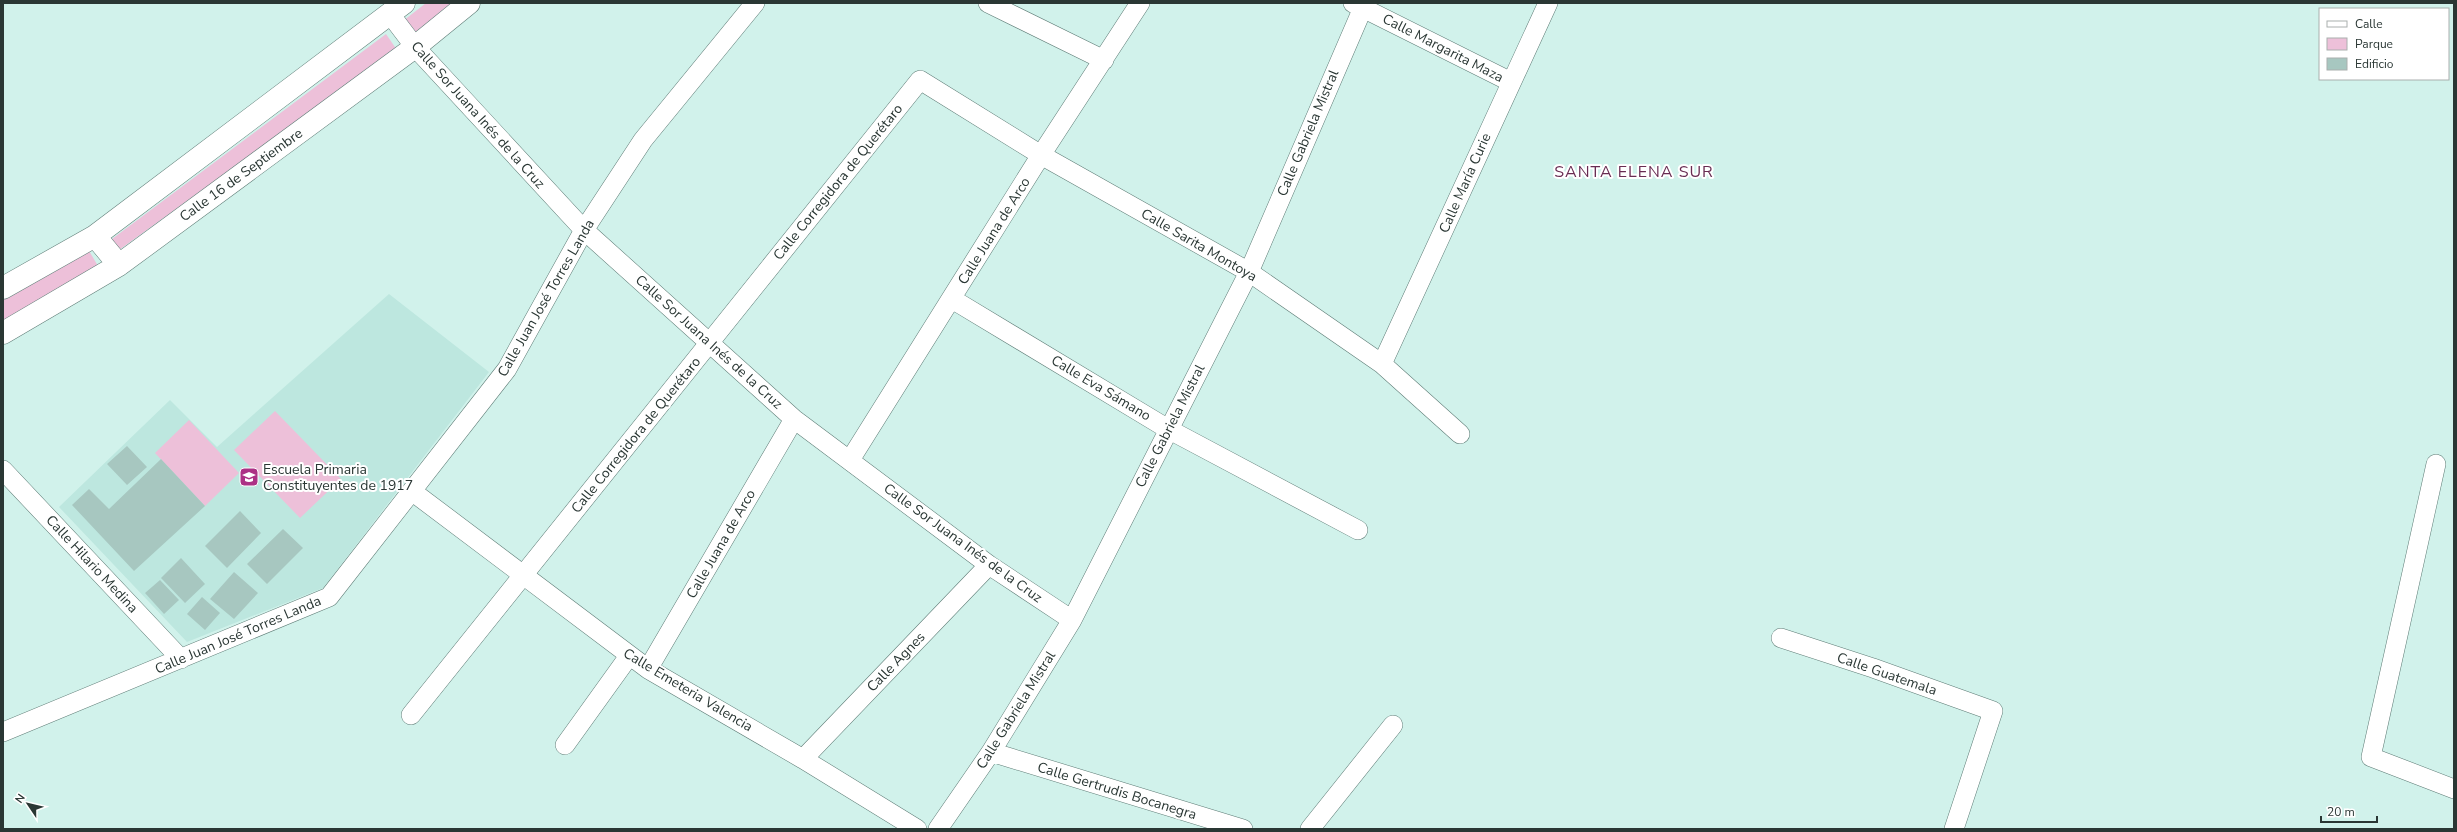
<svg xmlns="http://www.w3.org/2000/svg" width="2457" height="832" font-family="'Nunito Sans',sans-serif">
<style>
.built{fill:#bde7df}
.green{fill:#edc0d9}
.building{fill:#a7c7c0}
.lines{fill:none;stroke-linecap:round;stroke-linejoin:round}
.street-casing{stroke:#5e7c76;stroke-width:20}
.secondary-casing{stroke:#5e7c76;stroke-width:23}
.street{stroke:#fff;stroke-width:19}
.secondary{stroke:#fff;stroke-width:22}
.labels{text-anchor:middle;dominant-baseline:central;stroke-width:4;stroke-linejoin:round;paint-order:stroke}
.street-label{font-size:14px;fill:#2a3734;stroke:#fff}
.poi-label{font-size:14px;fill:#2a3734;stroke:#fff;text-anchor:start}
.quarter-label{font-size:16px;letter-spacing:1px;fill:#682c52;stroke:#fff}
</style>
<rect width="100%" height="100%" fill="#d1f2eb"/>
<!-- built -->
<path class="built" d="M389,294L489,372L323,588L187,642L59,507L170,400L217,447Z"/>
<!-- green -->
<path class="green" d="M426,3H453L415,33L403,21Z
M386,34L397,50L119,250L112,239Z
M88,249L98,266L3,323V300Z
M275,411L341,479L300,518L234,450Z
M189,420L239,473L205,506L155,453Z"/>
<!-- building -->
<path class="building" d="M127,446L147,467L127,485L107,464Z
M161,459L205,506L134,571L72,505L89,489L109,509Z
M240,511L261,533L227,568L205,546Z
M283,529L303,548L267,584L247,564Z
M181,558L205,584L185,603L161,578Z
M234,572L258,593L234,619L210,599Z
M160,580L179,600L164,614L145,593Z
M202,597L220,613L205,630L187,614Z"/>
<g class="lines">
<!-- street casing -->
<g class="street-casing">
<path id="street" d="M988,3L1104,60
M1353,3L1511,82
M390,14L415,47L584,230L794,419L989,565L1072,620
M952,299L1168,429L1358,530
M1382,364L1548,3
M850,460L1041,155L1140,3
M2436,464L2371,757L2454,789
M3,470L181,659
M413,492L648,669L803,759L917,829
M1781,638L1873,668L1993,711L1954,829
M648,669L794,419
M411,715L920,80L1041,155L1249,272L1382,364L1460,434
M3,732L329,597L507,369L584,230L643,140L755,3
M565,745L629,656
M991,752L1243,829
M803,759L989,565
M938,829L991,752L1072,620L1249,272L1365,3
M1310,829L1393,725"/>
</g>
<!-- secondary casing -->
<g class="secondary-casing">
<path id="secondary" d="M95,236L119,265
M3,288L95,236L404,3
M3,333L119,265L415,47L469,3"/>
</g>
<!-- street -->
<use href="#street" class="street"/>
<!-- secondary -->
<use href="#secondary" class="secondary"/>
</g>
<!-- icons -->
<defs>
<g id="school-square" transform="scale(1)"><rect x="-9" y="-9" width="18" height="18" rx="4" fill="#ac3185" stroke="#fff"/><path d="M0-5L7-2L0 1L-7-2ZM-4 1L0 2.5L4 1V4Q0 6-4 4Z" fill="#fff"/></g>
</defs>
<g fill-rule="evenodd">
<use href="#school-square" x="249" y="477"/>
</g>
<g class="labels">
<!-- street labels -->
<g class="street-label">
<text transform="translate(1443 48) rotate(27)">Calle Margarita Maza</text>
<text transform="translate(478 115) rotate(48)">Calle Sor Juana Inés de la Cruz</text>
<text transform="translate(1308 133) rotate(-67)">Calle Gabriela Mistral</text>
<text transform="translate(241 175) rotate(-36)">Calle 16 de Septiembre</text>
<text transform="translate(838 182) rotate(-51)">Calle Corregidora de Querétaro</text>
<text transform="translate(1465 183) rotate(-66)">Calle María Curie</text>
<text transform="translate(994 231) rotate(-58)">Calle Juana de Arco</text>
<text transform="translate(1199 245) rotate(30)">Calle Sarita Montoya</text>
<text transform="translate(546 298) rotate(-60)">Calle Juan José Torres Landa</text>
<text transform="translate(709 342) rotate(42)">Calle Sor Juana Inés de la Cruz</text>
<text transform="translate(1101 388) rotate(31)">Calle Eva Sámano</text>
<text transform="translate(1170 426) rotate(-63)">Calle Gabriela Mistral</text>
<text transform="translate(636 435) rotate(-51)">Calle Corregidora de Querétaro</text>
<text transform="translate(963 543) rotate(36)">Calle Sor Juana Inés de la Cruz</text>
<text transform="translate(721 544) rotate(-60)">Calle Juana de Arco</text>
<text transform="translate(92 564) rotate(47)">Calle Hilario Medina</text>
<text transform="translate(238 635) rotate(-23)">Calle Juan José Torres Landa</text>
<text transform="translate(896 662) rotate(-46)">Calle Agnes</text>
<text transform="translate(1887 674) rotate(19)">Calle Guatemala</text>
<text transform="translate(688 690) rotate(31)">Calle Emeteria Valencia</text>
<text transform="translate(1016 710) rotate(-58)">Calle Gabriela Mistral</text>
<text transform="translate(1117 791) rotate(17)">Calle Gertrudis Bocanegra</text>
</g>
<!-- poi labels -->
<g class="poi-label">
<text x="263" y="469">Escuela Primaria<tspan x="263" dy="16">Constituyentes de 1917</tspan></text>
</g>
<!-- quarter labels -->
<g class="quarter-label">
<text x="1634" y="172">SANTA ELENA SUR</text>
</g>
</g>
<!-- border -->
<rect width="2457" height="832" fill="none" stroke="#2a3734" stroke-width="8"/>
<!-- legend -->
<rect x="2319" y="8" width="130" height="72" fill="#ffffff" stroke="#aaafae"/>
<rect x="2327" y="21" width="20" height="6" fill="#ffffff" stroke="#aaafae"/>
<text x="2355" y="28" font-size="12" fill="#2a3734">Calle</text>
<rect x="2327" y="38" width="20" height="12" fill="#edc0d9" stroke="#aaafae"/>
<text x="2355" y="48" font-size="12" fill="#2a3734">Parque</text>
<rect x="2327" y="58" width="20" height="12" fill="#a7c7c0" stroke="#aaafae"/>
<text x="2355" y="68" font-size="12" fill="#2a3734">Edificio</text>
<!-- north arrow -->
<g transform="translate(28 804) rotate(305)" stroke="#ffffff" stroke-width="3" paint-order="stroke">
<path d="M0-3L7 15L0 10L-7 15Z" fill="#2a3734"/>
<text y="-6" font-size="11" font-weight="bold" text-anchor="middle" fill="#2a3734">N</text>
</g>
<!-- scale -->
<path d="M2321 816v6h56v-6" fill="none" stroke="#2a3734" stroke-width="2"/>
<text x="2327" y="816" font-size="12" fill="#2a3734" stroke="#ffffff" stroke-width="3" paint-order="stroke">20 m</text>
</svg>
